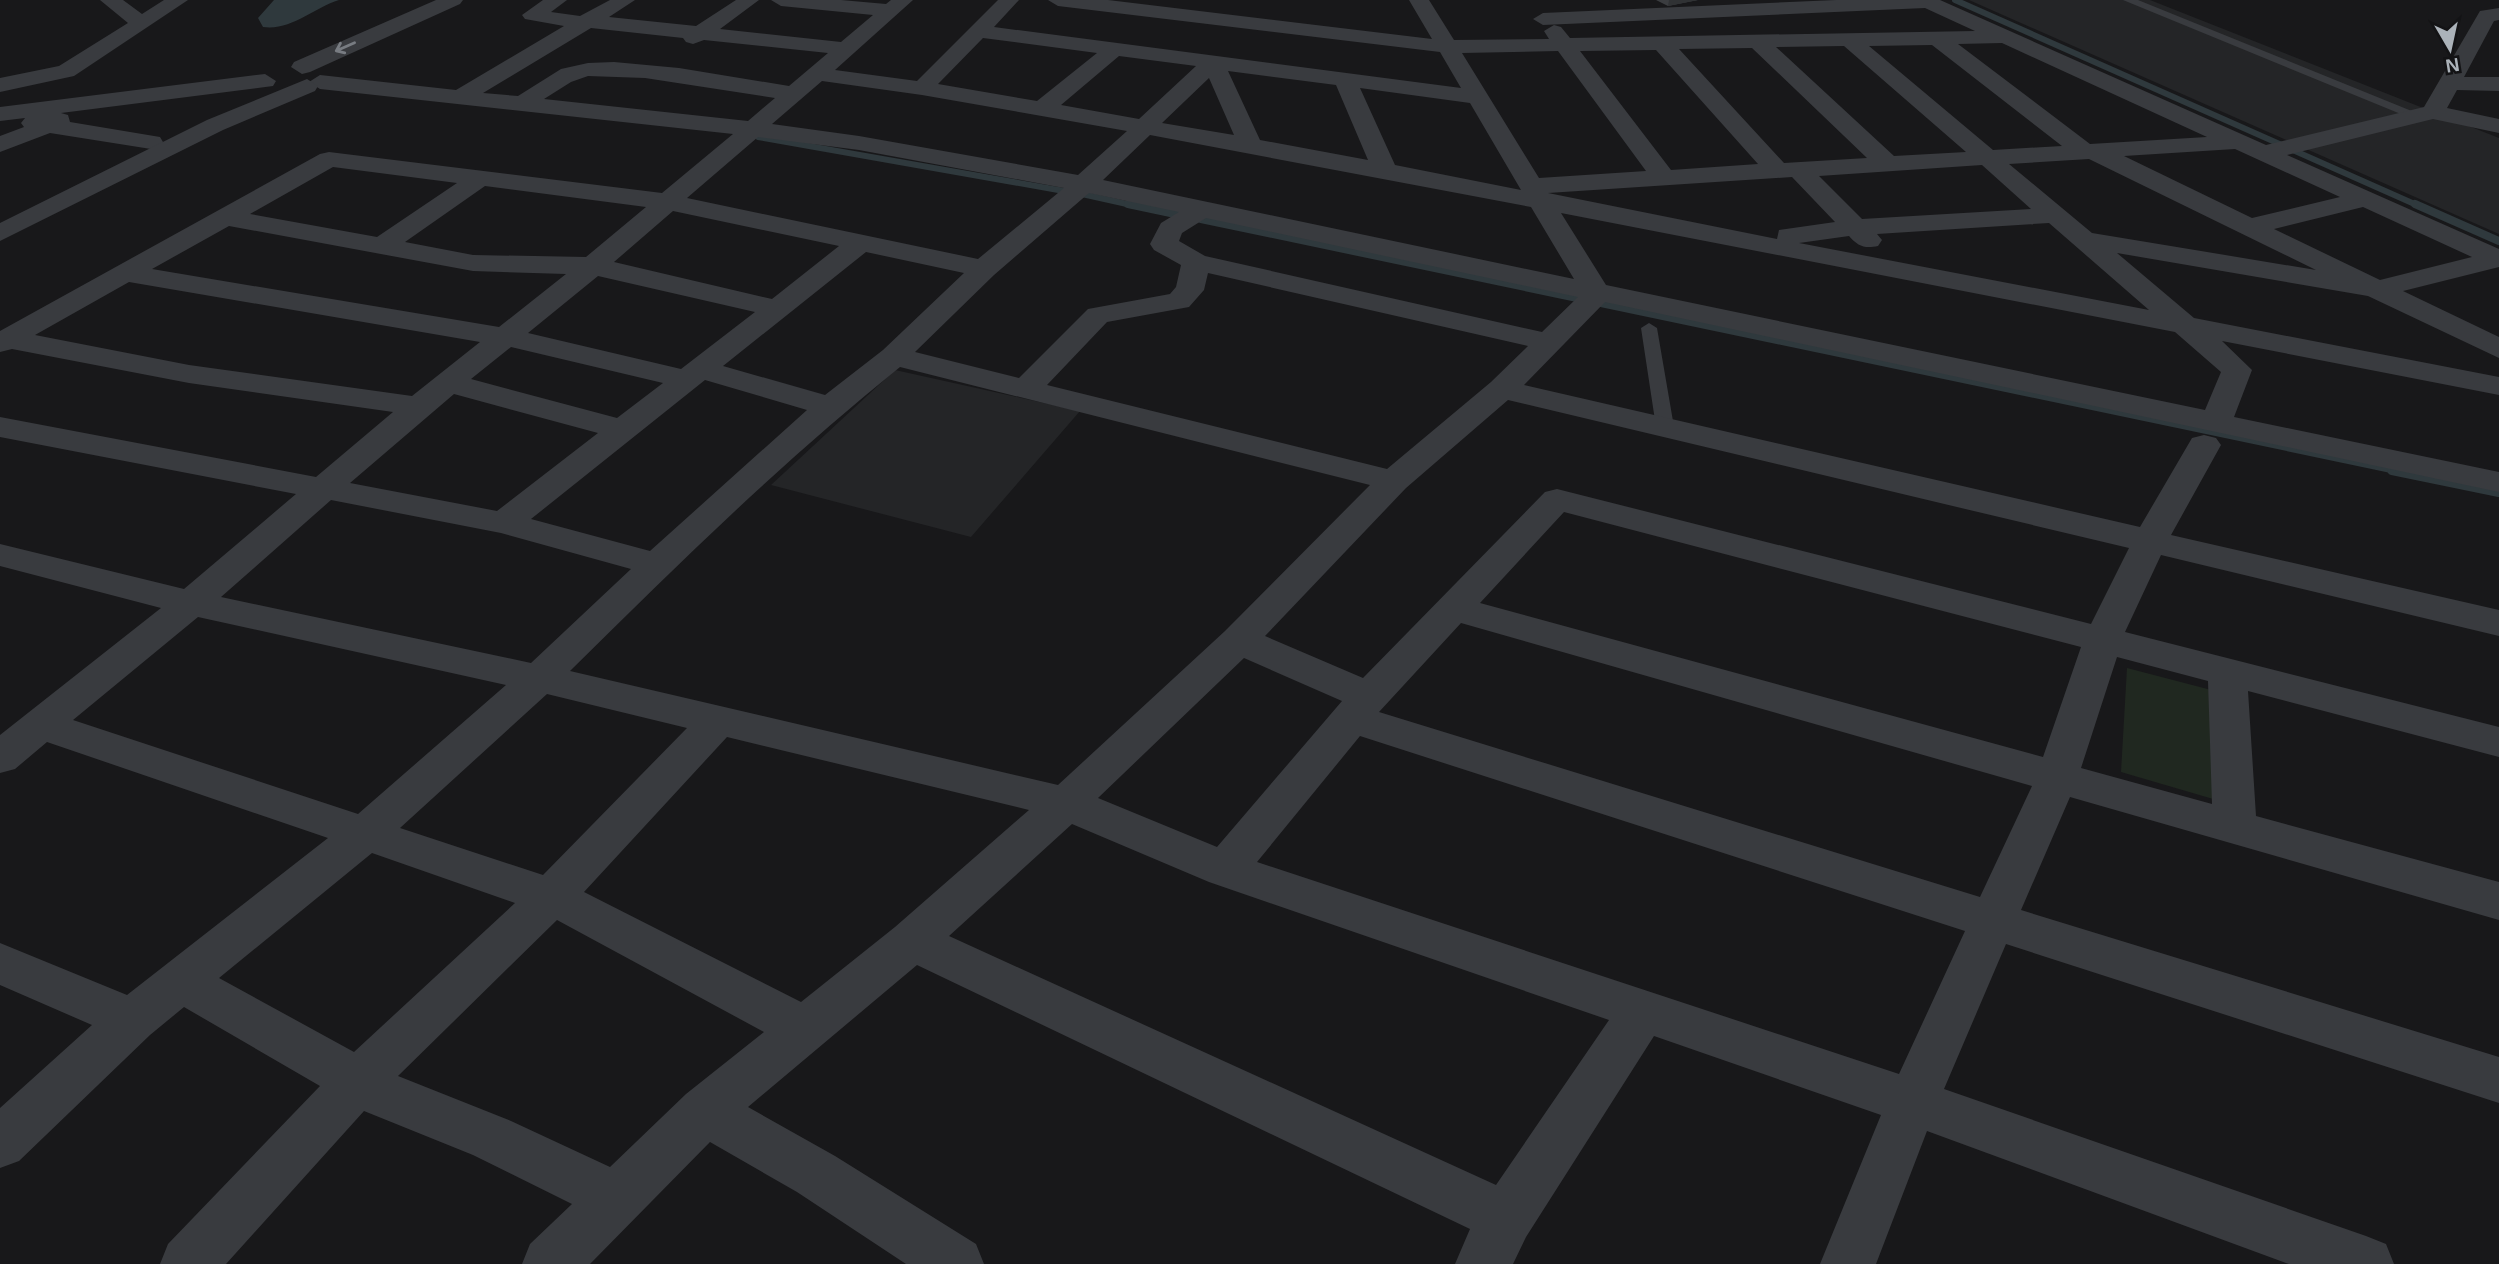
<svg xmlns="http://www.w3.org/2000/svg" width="2499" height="1264" font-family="Arial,sans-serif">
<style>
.built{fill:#242527}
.green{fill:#202820}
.water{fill:#2f393d}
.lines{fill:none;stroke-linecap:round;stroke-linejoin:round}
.stream-far2{stroke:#2f393d;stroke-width:6}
.stream-far1{stroke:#2f393d;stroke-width:8}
.stream{stroke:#2f393d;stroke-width:10}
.service{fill:#393b3f;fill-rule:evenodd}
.minor{fill:#393b3f;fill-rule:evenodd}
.tertiary{fill:#393b3f;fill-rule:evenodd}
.wall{fill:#3b3d40}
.shaded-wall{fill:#303234}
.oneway{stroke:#787c82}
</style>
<rect width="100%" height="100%" fill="#18181a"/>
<!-- built -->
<path class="built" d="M1969,0H2150L2499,138V234Z
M895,370L1080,411L971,537L771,485Z"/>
<!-- green -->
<path class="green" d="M2127,668L2219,692L2220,801L2121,772Z"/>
<!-- water -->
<path class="water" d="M274,0H339C313,8 291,31 263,27L258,18Z"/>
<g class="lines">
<!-- stream-far2 -->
<path class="stream-far2" d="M1955,0L2419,206
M758,137L1064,191
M1082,194L1136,206"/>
<!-- stream-far1 -->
<path class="stream-far1" d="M1128,204L1180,215
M2415,204L2499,241
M1201,219L2401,471"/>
<!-- stream -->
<path class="stream" d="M2392,470L2499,492"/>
<!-- service -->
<path class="service" d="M2123,0H2138L2424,116L2413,119Z
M1649,323L1657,328L1674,427L1665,432L1656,427L1641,328Z"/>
<!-- minor -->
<path class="minor" d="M100,0H123L142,14L164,0H188L74,76L0,92V78L59,66L128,23Z
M543,0H567L551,12L580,16L610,0H635L609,17L696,26L736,0H759L720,29L841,42L873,15L781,6L771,0H841L886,4L891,0H913L835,70L917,81L998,0H1019L994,27L1461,88L1440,52L1058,6L1048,0H1108L1432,39L1409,0H1429L1454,40L1549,39L1544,31L1554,25L1561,27L1570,38L1975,31L1925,8L1543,25L1533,19L1543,13L1836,0H1940L2266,145L2424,107L2480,11L2499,8V20L2494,21L2464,77H2499V91L2457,90L2447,108L2499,119V133L2433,119L2287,155L2499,249V267L2403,291L2499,337V358L2368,296L2117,253L2194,318L2499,377V395L2222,341L2252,370L2234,417L2499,472V492L1605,302L1524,385L2140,527L2192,438L2204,435L2216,438L2221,445L2171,535L2499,610V636L2161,555L2125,632L2499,727V757L2248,691L2256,816L2499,882V920L2070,797L2021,910L2499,1057V1103L2006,944L1944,1089L2366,1236L2386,1244L2394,1264H2289L1927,1131L1876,1264H1820L1881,1115L1654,1036L1526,1237L1513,1264H1455L1470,1229L917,965L748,1107L835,1156L976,1244L984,1264H906L797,1192L710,1142L590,1264H522L530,1244L572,1204L473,1155L364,1111L226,1264H160L168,1244L320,1086L184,1007L150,1035L19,1161L0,1168V1108L92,1025L0,985V943L127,995L328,838L47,742L15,769L0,773V735L161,608L0,566V544L184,589L296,494L0,437V417L316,477L393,412L189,383L12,349L0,352V331L320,154L329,152L662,193L733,134L320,89L309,82L320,75L456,90L564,26L525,19L522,15ZM591,28L683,38L686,42L693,44L704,40L828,53L789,86L679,68L614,62L588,63L561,69L518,96L483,93ZM983,38L1097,53L1037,101L938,84ZM2002,43L2207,137L2090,144L1958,44ZM1932,45L2062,146L1993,150L1869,46ZM1844,46L1966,152L1894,156L1776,47ZM1752,48L1867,158L1784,163L1679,49ZM1656,50L1758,164L1671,170L1580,51ZM1558,51L1646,171L1539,178L1462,53ZM1119,56L1196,66L1139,119L1061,105ZM1228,71L1336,85L1368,160L1260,140ZM588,76L645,78L775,98L748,121L544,99L571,82ZM1209,78L1234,135L1162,123ZM822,81L922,95L1127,131L1078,175L859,136L772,124ZM1360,88L1470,103L1521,190L1395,165ZM1150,135L1531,207L1574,279L1103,180ZM758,137L859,150L1064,188L978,259L687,198ZM2235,149L2340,197L2252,218L2124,156ZM2089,159L2316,270L2092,233L2009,164ZM1982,165L2031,209L1862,219L1819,176ZM333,167L457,183L377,237L250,214ZM1792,177L1835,222L1779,230L1777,239L1548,193ZM485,186L646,207L586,257L473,255L405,242ZM1089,193L1179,212L1161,223L1150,244L1154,250L1181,265L1176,287L1170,294L1088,309L1019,378L915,352L994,275ZM2363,207L2472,257L2380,280L2274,229ZM673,211L839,246L772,299L614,262ZM1561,213L2175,332L2221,372L2205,410L1606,285ZM1206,218L1578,297L1542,332L1205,256L1179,241L1182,233ZM2049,223L2149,310L1799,243L1849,236C1858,246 1864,249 1878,246L1882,240L1877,234ZM229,226L473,271L566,274L499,327L152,269ZM866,252L964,273L883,350L825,395L723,366ZM1208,273L1528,346L1491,382L1387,469L1047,385L1107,322L1189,307L1204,290ZM598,276L755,312L681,369L528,333ZM129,282L480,342L412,396L189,365L35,335ZM511,347L663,383L617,418L471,379ZM900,367L1370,485L1225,631L1058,785L570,671C676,566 783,461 900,367ZM705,380L807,410L650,551L531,519ZM454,394L598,433L497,511L350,483ZM1508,400L2129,548L2091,624L1557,489L1545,492L1363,678L1265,636L1406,488ZM331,500L501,533L631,569L531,663L221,597ZM1564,512L2081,647L2043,757L1480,603ZM198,617L506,685L358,814L73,720ZM1461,623L2032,786L1980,897L1379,712ZM2117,657L2208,681L2212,804L2081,768ZM1244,658L1342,701L1217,847L1098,798ZM547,694L687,728L543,875L400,828ZM1360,736L1965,931L1899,1074L1257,862ZM727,737L1029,810L895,927L801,1002L584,892ZM1072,824L1209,882L1609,1020L1496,1185L949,936ZM372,853L515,903L354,1052L219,978ZM557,920L764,1032L686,1094L610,1167L511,1121L398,1076Z
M265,74L276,81L273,86L61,113L68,115L70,122L160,137L163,142L160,147L151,149L50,133L0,152V136L24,127L21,123L25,118L0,121V107Z"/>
<!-- tertiary -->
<path class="tertiary" d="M436,0H463L460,4L310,72L302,74L291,67L294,62Z
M307,79L318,86L315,91L223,130L0,241V223L207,120Z"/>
</g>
<!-- wall -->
<path class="wall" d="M1656,0H1698L1668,6Z"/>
<!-- shaded-wall -->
<path class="shaded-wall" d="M1669,0H1698L1668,6Z"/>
<!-- one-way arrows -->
<defs><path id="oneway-shaft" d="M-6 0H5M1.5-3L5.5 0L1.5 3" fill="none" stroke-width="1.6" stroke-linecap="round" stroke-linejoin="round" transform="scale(1.75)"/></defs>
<use class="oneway" href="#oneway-shaft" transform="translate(345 47) rotate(156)"/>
<!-- north arrow -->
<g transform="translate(2450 49) rotate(171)" stroke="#131315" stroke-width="5" paint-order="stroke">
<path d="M0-5L12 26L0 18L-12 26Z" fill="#abb2b9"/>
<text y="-10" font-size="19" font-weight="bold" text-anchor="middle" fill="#abb2b9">N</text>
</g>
</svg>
